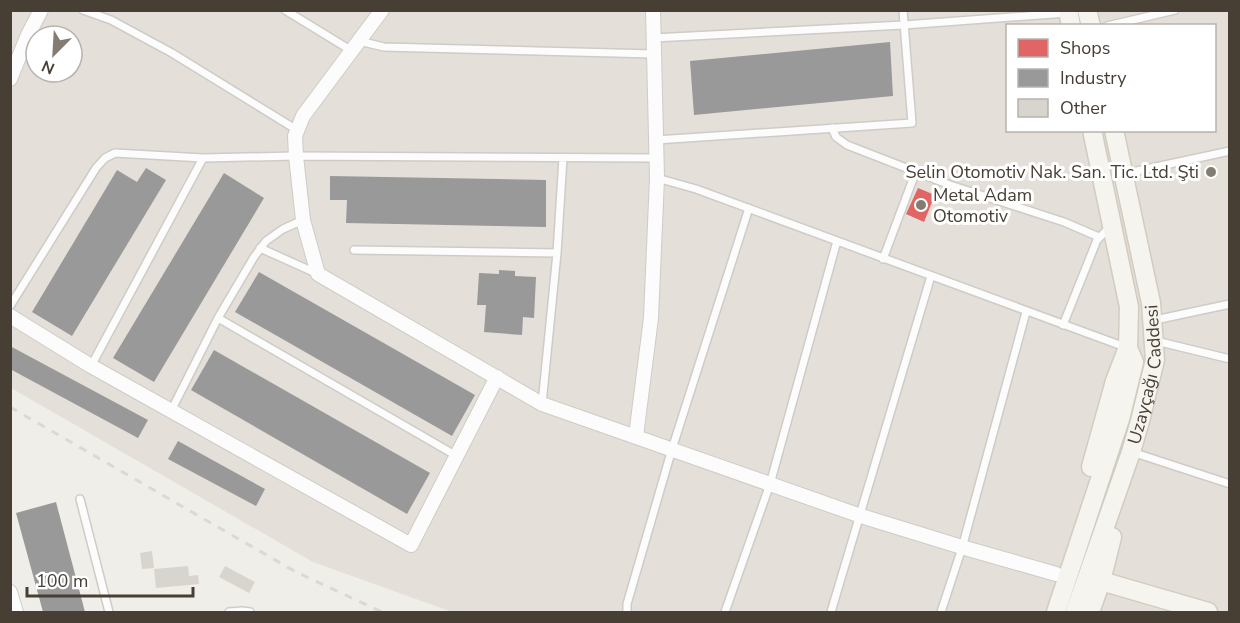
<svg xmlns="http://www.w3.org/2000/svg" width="1240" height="623" font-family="'Nunito Sans',sans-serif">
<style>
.industrial{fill:#e4dfd9;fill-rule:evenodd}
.shops{fill:#e06666}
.industry{fill:#999}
.building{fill:#d8d5cf}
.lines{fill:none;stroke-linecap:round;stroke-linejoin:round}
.service-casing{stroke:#ceccc6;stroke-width:10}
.minor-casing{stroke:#ceccc6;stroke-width:16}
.secondary-casing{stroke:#d2ccc0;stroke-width:21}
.service{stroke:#fdfcfc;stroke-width:7}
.minor{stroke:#fdfcfc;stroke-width:14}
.secondary{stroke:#f6f4ee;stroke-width:18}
.rail{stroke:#d9d9d8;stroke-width:3;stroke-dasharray:8 8;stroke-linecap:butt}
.poi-dot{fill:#837c73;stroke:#fff;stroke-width:2}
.labels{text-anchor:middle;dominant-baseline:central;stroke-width:6;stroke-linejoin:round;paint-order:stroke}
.poi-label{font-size:18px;fill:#483f34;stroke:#fff;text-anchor:end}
.street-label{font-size:18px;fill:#483f34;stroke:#fff}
</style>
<rect width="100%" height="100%" fill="#f0eee8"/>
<!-- industrial -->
<path class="industrial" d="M11,11H1229V612H452L313,562L11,388ZM1008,26H1214V130H1008ZM36,36H72V72H36Z"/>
<!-- shops -->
<path class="shops" d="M918,188L935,195L924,222L906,214Z"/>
<!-- industry -->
<path class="industry" d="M890,42L893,96L694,115L690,61Z
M146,168L166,180L72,336L32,312L117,170L137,182Z
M224,173L264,198L154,382L113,358Z
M330,176L546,180V227L346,223L347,200H330Z
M499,270L515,271V276L536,277L534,318L523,317L522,335L484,332L486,305H477L479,273L499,274Z
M259,272L475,395L452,436L235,312Z
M10,346L148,420L138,438L10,369Z
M214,350L430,473L407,514L191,390Z
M178,441L265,489L256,506L168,459Z
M56,502L85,612H43L16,513Z"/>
<!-- building -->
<path class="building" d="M152,551L154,568L142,569L140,553Z
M188,566L189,576L198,575L199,584L156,588L154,569Z
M225,566L255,582L249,593L219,577Z"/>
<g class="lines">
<!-- service casing -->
<g class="service-casing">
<path id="service" d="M83,10L111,20L172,53L297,130
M285,10L352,51
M1107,26L1175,10
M653,38L904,25L1067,13
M359,41L384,47L654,54
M832,128L836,137L847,145L950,185L1064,222L1099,237
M656,140L912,123L903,10
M1123,174L1230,151
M657,178L696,189L1125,347
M260,248L318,274
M354,250L557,253
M883,259L916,171
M10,306L96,168L105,158L115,153L203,158L296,156L656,158
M218,318L455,455
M1155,320L1230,304
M1063,325L1097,240L1105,232L1113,231
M1156,341L1230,359
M91,366L203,158
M542,404L557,253L563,158
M171,411L218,318L254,257L266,241L283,229L303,220
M1132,452L1230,484
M80,499L109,612
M229,612L242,611L250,612
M627,612V604L672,449L749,208
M725,612L770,484L837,241
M831,612L931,276
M941,612L962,548L1026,312"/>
</g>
<!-- minor casing -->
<g class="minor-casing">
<path id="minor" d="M382,10L303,116L295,136L296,156L303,220L318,274L542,404L861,516L965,548L1056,574
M10,79L28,35L41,10
M10,316L91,366L411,545L497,377
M636,436L651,318L657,178L653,10
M10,592L16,612"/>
</g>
<!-- secondary casing -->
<g class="secondary-casing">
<g id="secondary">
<path d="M1068,10L1071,26"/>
<path d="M1087,10L1091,26"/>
<path d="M1091,467L1115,381L1127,350"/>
<path d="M1101,581L1208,612"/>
<path d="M1056,612L1120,419L1134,362L1128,348L1129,307L1092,130"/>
<path id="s1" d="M1075,612L1131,452L1140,421L1155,360L1151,303L1114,130"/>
<path d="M1090,612L1101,581L1112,537"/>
</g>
</g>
<!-- service -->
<use href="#service" class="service"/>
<!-- minor -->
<use href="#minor" class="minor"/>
<!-- secondary -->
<use href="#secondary" class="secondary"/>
<!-- rail -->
<path class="rail" d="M10,407L296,572L382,612"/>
</g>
<!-- markers -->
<g class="poi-dot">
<circle cx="1211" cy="172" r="6"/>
<circle cx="921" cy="205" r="6"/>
</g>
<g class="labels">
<!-- poi labels -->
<g class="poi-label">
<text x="1199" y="172">Selin Otomotiv Nak. San. Tic. Ltd. Şti</text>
<text x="933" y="195" text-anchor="start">Metal Adam<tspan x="933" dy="21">Otomotiv</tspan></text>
</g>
<!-- street labels -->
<g class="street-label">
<text stroke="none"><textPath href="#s1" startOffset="249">Uzayçağı Caddesi</textPath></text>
</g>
</g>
<!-- border -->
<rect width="1240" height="623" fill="none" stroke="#483f34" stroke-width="24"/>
<!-- legend -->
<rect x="1006" y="24" width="210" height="108" fill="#ffffff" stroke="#b6b2ae" stroke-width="1.5"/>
<rect x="1018" y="39" width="30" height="18" fill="#e06666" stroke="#b6b2ae" stroke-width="1.5"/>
<text x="1060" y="54" font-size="18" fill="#483f34">Shops</text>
<rect x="1018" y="69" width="30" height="18" fill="#999999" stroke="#b6b2ae" stroke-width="1.5"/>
<text x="1060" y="84" font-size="18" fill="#483f34">Industry</text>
<rect x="1018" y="99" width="30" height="18" fill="#d8d5cf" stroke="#b6b2ae" stroke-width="1.5"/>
<text x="1060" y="114" font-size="18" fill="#483f34">Other</text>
<!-- north arrow -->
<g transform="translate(54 54) rotate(204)"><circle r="28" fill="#ffffff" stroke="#b6b2ae" stroke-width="1.5"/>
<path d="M0-4.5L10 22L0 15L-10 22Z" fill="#837c73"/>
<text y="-9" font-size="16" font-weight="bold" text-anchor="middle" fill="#483f34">N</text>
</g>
<!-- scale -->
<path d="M27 587v9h166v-9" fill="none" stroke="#483f34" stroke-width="3"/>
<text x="36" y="587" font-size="18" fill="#483f34" stroke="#ffffff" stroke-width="4.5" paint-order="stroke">100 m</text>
</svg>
